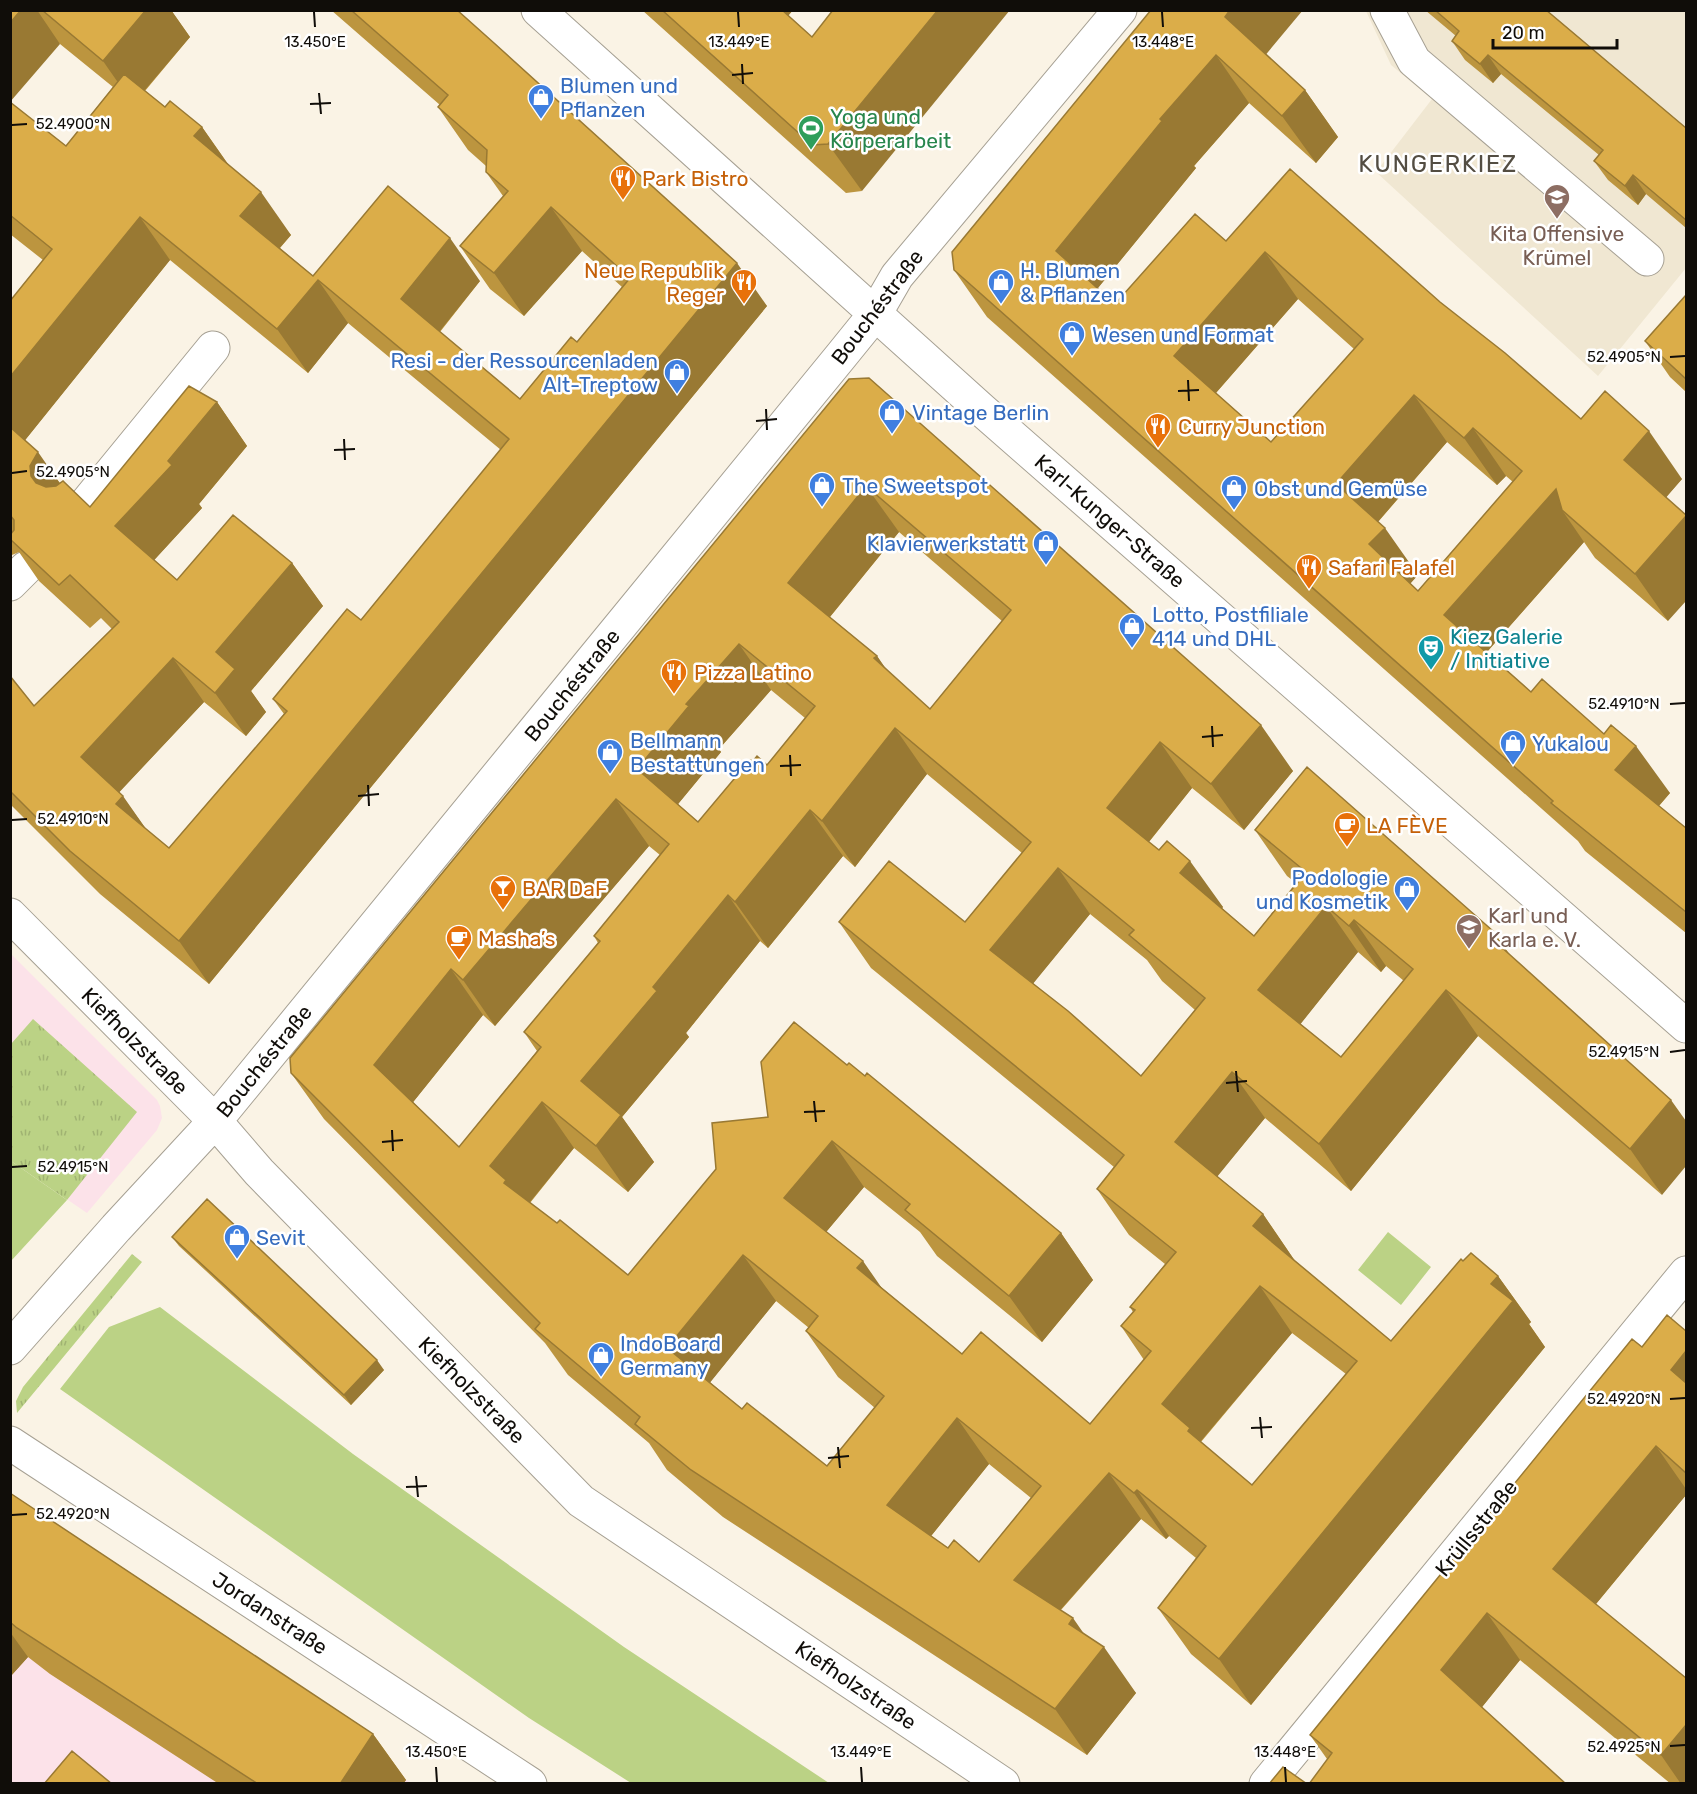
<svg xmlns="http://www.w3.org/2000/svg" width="1697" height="1794" font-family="Rubik,sans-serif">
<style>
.commercial{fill:#fce2e9}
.built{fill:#f0e7d2}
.grass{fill:url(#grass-tufts)}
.green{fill:#bbd285}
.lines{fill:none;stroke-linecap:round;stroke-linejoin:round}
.minor-casing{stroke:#a6a093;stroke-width:35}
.minor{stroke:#fff;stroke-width:33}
.wall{fill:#bc953f;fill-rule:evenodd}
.shaded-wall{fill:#997933}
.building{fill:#dbad49;stroke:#997933;stroke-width:1.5;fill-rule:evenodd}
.ticks{fill:none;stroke:#100d09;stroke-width:2}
.labels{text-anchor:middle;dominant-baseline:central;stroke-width:5;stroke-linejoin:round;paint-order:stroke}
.shop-label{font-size:21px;fill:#366cbe;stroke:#fff;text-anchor:start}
.leisure-label{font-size:21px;fill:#27864d;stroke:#fff;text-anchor:start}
.food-label{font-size:21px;fill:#c56008;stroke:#fff;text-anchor:start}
.education-label{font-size:21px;fill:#785e54;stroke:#fff}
.street-label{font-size:21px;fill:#100d09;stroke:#fff}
.culture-label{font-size:21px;fill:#0d838f;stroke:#fff;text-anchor:start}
.quarter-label{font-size:24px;letter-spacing:1.5px;fill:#534d42;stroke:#fff}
.ticks-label{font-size:15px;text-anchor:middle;fill:#100d09;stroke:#fff;stroke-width:5;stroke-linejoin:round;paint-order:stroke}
</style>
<defs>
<pattern id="grass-tufts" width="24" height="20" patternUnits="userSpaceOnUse" patternTransform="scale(1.5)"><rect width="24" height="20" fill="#bbd285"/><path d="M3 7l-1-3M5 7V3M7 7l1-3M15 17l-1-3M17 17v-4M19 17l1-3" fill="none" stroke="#a0b372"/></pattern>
</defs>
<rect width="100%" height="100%" fill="#faf3e5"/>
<!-- commercial -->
<path class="commercial" d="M10,953L157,1100L160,1106L162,1118L157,1130L87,1213L11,1161Z
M10,1518L38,1537L411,1783H11Z"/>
<!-- built -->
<path class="built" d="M1366,11H1686V268L1598,376L1376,172L1432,99L1391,65Z"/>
<!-- grass -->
<path class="grass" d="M33,1019L137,1112L67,1200L11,1161V1044Z
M132,1254L142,1262L17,1413L16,1401L23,1387Z"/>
<!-- green -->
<path class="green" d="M11,1161L67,1200L11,1261Z
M1388,1232L1431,1267L1401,1305L1358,1270Z
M160,1307L353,1454L624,1647L829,1783H631L529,1718L60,1389L109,1327Z"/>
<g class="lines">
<!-- minor casing -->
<g class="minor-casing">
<path id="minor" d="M538,10L982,410L1686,1026
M1387,10L1414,61L1647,259
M79,512L213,348
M10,584L26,568
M10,915L215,1121L259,1172L581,1501L1003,1784
M10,1348L116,1228L215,1121L841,356L875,314L897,276L1120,10
M10,1443L530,1784
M1266,1784L1686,1273"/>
</g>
<!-- minor -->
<use href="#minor" class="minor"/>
</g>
<!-- wall -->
<path class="wall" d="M10,10H171L190,37L145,91L165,107L202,127L228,164L291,235L280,248L313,276L480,281L440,332L520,399L577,342L622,287L582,251L524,316L490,289L460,246L503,196L486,172V166L468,150L438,107L440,105L331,10H457L767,306L209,984L100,894L10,804V676L34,706L112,629L101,618L90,628L39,581L19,552L12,555L10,554V301L43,260L10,234V102L66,146L113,87L60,44ZM170,260L308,373L348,323L501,450L361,620L273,699L284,714L169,848L146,829L119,792L204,702L246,736L266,712L251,691L323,606L292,563L177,580L154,560L202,508L199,504L247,446L217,402L90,507L60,483L25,440Z
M642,10H793L788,16L862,191L846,193Z
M1151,10L1266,55L1305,90L1338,137L1316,163L1249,103L1194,166L1196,168L1097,289L1115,304L1226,241L1440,302L1581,419L1682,479L1666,497L1668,621L1595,558L1584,542L1487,652L1531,692L1670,793L1659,806L1686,828V933L1585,851L1578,841L987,317L954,270ZM1298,299L1354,349L1271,442L1216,393ZM1447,442L1497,485L1506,476L1513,482L1418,591L1410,583L1418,575L1378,522Z
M1425,10H1546L1686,128V228L1646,194L1638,205L1608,180L1594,161L1599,155L1501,74L1493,83L1465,60L1452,41L1456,36Z
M1686,295V392L1670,377L1645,341Z
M849,379L1293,771L1244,830L1192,788L1149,842L1223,907L1222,908L1254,936L1296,883L1287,876L1255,830L1493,931L1510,955L1662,1195L1478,1036L1351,1191L1265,1118L1217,1176L1263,1214L1295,1261L1391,1341L1463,1261L1498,1276L1531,1322L1529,1324L1545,1347L1251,1705L1191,1654L1158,1608L1196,1558L1169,1536L1166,1539L1141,1519L1061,1610L1084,1634L1136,1693L1087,1755L723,1517L667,1470L649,1443L568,1375L545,1343L324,1119L291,1073ZM899,532L1002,621L930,709L887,671L877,656L830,617ZM771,690L805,718L767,765L753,761L698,822L678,804L721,752L719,749ZM927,774L1022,853L965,922H839L871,968L1114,1167L1097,1189L1129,1235L1165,1264L1130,1307L1133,1312L1121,1326L1144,1360L1090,1424L962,1354L882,1288L826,1232L864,1187L920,1232L937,1256L1042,1342L1093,1280L1061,1233L865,1076L847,1065L768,1117L628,1275L557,1223L530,1203L574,1148L628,1192L654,1162L622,1117L689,1037L686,1033L760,941L768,948L843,856L855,867ZM649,846L660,855L594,936L598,943L524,1032L537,1051L459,1147L413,1102L483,1015L495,1026ZM1090,914L1147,960L1162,981L1195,1010L1141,1076L1033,983ZM1358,952L1381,972L1386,966L1404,981L1341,1057L1300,1024ZM776,1301L809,1328L806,1331L838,1377L875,1408L827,1466L742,1409L710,1382ZM1292,1333L1346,1374L1252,1485L1201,1442ZM989,1464L1031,1498L979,1562L948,1548L931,1536Z
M172,1237L384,1370L351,1405L179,1246Z
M1686,1331V1495L1596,1604L1686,1784H1671L1520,1660L1482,1707L1327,1759L1310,1735L1642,1347Z
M10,1493L373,1734L406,1780L403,1784H219L50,1674L28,1657L10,1677Z"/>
<!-- shaded-wall -->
<path class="shaded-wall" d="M21,10H37L60,44L10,102V23Z
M146,10H171L190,37L133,104L103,61Z
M769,10H793L779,26Z
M938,10H1010L862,191L828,144Z
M1230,10H1303L1258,64L1225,17Z
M1216,55L1249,103L1194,166L1196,168L1089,299L1056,251L1160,119Z
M1488,55L1501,74L1493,83L1480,64Z
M1305,90L1338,137L1316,163L1282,116Z
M202,127L232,170L194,136Z
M1633,175L1646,194L1638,205L1625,186Z
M261,192L291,235L270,259L240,216Z
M551,207L582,251L524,316L494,273Z
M140,217L170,260L18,449L10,438V377Z
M450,238L480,281L431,342L401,299Z
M1265,252L1298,299L1207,403L1174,356Z
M737,263L767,306L209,984L179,941Z
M318,280L348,323L308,373L277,329Z
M1414,395L1447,442L1369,532L1336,484Z
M217,402L247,446L199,504L202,508L146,569L115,526Z
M1473,428L1506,476L1497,485L1464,438Z
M1649,431L1682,479L1657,508L1624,460Z
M38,452L68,495L62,519L31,476L30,466Z
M866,486L899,532L820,629L788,583Z
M1556,489L1562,510L1584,542L1478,662L1444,615Z
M1686,516V601L1668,621L1635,574Z
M1385,528L1418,575L1403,592L1369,544Z
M292,563L323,606L251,691L266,712L246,736L215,693L216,652Z
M739,644L771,690L719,749L721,752L669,815L637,769L686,704Z
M877,656L909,702L874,658Z
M173,658L204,702L112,800L81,757Z
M1261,725L1293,771L1244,830L1211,784Z
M895,728L927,774L855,867L822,821Z
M1160,742L1192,788L1139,854L1107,808Z
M1636,746L1670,793L1649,817L1615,770Z
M123,796L153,839L116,804Z
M616,799L649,846L495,1026L463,980Z
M810,810L843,856L768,948L735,902Z
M1190,861L1223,907L1213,919L1180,873Z
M1058,868L1090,914L1023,996L990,950Z
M728,895L760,941L686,1033L689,1037L622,1117L654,1162L628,1192L596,1146L581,1081L653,987Z
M1326,906L1358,952L1291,1036L1258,990Z
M1354,920L1386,966L1381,972L1349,926Z
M1493,931L1525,977L1489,936Z
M451,969L483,1015L406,1111L374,1065Z
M1446,990L1478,1036L1351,1191L1319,1144Z
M1232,1072L1265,1118L1208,1188L1175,1142Z
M1671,1100L1686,1121V1166L1662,1195L1630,1149Z
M542,1102L574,1148L525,1208L490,1166Z
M832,1141L864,1187L816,1244L784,1198Z
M1263,1214L1295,1261L1285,1272L1253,1226Z
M1061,1233L1093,1280L1042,1342L1009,1296Z
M743,1255L776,1301L700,1395L667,1348Z
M863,1261L895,1307L857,1268Z
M1498,1276L1531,1322L1529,1324L1545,1347L1251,1705L1219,1659L1491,1284Z
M1260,1286L1292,1333L1200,1442L1223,1474L1162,1404Z
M1686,1351V1392L1671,1370Z
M377,1360L384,1370L351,1405L344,1395Z
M957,1418L989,1464L919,1551L887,1505Z
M1656,1446L1686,1489V1495L1586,1616L1553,1569Z
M1109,1473L1141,1519L1046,1626L1014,1580Z
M1137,1490L1169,1536L1166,1539L1134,1493Z
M1487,1613L1520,1660L1474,1717L1441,1670Z
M1073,1618L1098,1654L1104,1647L1136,1693L1087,1755L1055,1709L1069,1624Z
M10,1632L28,1657L10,1677Z
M1686,1725V1784H1681L1661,1755Z
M373,1734L406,1780L403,1784H340Z"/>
<!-- building -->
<path class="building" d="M10,10H21L10,23Z
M42,10H146L103,61Z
M351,10H457L494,43L737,263L179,941L70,851L10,791V676L34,706L119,622L70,575L59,585L10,539V535L14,530V520L10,515V427L38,452L30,466L31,476L36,483L46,487L56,486L63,481L90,507L189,386L217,402L168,461L172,465L115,526L177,580L233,515L292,563L216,652L235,669L215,693L173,658L81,757L123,796L116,804L169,848L287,711L273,699L347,609L361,620L509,439L318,280L277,329L140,217L10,377V301L52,249L10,215V102L66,146L124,74L165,107L170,101L202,127L194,136L261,192L240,216L313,276L388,186L450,238L401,299L520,399L571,337L577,342L630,278L551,207L494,273L460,246L508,191L486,172L487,150L438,107L448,95Z
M662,10H782L812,37L833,10H938L828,144L812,145Z
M1151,10H1230L1225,17L1305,90L1282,116L1216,55L1160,119L1162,121L1056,251L1115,304L1195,214L1226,241L1290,169L1440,302L1505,353L1581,419L1605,391L1649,431L1624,460L1686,515V516L1635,574L1562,510L1556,489L1444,615L1531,692L1542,679L1604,734L1611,725L1636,746L1615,770L1686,828V912L1551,803L1553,801L954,270L952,252ZM1265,252L1363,339L1271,442L1174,356ZM1414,395L1464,438L1473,428L1522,471L1418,591L1369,544L1385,528L1336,484Z
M1435,10H1546L1686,128V220L1633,175L1625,186L1594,161L1603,150L1488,55L1480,64L1452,41L1459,31Z
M1686,295V379L1645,341Z
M869,378L1261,725L1211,784L1160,742L1107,808L1159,850L1167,841L1190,861L1180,873L1254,936L1306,872L1255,830L1307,767L1493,931L1489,936L1671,1100L1630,1149L1446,990L1319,1144L1232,1072L1175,1142L1263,1214L1253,1226L1391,1341L1461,1259L1463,1261L1471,1253L1498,1276L1491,1284L1513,1301L1219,1659L1158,1608L1206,1546L1137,1490L1134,1493L1109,1473L1014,1580L1073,1618L1069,1624L1104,1647L1055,1709L691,1470L635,1424L640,1417L535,1329L540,1323L291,1073L290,1058L849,379ZM866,486L1011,610L930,709L874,658L877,656L788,583ZM739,644L815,706L767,765L757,756L753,761L750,760L698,822L637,769L689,706L686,704ZM895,728L1031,842L965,922L889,861L839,922L1124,1155L1097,1189L1176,1252L1130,1307L1135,1310L1121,1326L1151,1351L1090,1424L981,1332L962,1354L857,1268L863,1261L784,1198L832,1141L910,1204L905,1210L1009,1296L1061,1233L867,1073L865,1076L849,1063L847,1065L794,1022L761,1062L768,1117L712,1123L716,1169L628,1275L560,1220L557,1223L504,1183L506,1180L490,1166L542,1102L596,1146L621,1115L581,1081L657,991L653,987L728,895L735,902L810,810L822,821ZM616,799L669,844L594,936L600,941L524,1032L541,1047L459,1147L374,1065L451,969L463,980ZM1058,868L1134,930L1129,935L1205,998L1141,1076L1068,1011L990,950ZM1326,906L1349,926L1354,920L1413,969L1341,1057L1258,990ZM743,1255L818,1316L806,1331L884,1396L827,1466L747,1403L742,1409L667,1348ZM1260,1286L1357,1361L1252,1485L1188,1431L1190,1428L1162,1404ZM957,1418L1041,1486L979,1562L954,1540L948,1548L887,1505Z
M207,1199L377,1360L344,1395L172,1237Z
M1667,1315L1686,1331V1351L1671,1370L1686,1383V1473L1656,1446L1553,1569L1686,1678V1725L1661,1755L1487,1613L1441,1670L1566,1784H1309L1332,1753L1310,1735L1632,1339L1642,1347Z
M10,1493L373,1734L340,1784H258L17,1628L10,1622Z
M72,1751L112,1784H44Z
M1283,1767L1307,1784H1269Z"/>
<!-- ticks -->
<path class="ticks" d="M314,12L315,27M738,12L739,27M1162,12L1163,27M742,64L743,84M732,75L753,73M319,93L321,114M310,104L331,103M12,125L27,124M1670,357L1685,356M1188,380L1189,401M1178,391L1199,390M766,409L767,430M756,421L777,419M344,439L345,460M334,450L355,449M12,473L27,471M1670,704L1685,703M1212,726L1213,747M1202,737L1223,735M790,755L791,776M780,766L801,765M368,785L369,806M358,796L379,794M12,820L27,819M1670,1052L1685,1050M1236,1071L1238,1092M1226,1083L1247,1081M814,1101L816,1122M804,1112L825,1111M392,1130L393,1151M382,1142L403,1140M12,1167L27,1166M1670,1399L1685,1398M1260,1417L1262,1438M1251,1428L1272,1427M838,1447L840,1468M828,1458L849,1456M416,1476L418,1497M406,1487L427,1486M12,1515L27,1514M1670,1746L1685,1745M436,1767L437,1782M861,1767L862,1782M1285,1767L1286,1782"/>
<!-- icons -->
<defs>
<g id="shop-pin" transform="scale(1.35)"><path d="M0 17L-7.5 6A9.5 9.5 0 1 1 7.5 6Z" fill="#3f7fe0" stroke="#fff"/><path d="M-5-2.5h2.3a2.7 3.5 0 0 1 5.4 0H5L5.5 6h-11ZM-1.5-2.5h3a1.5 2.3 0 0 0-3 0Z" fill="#fff"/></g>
<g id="stadium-pin" transform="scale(1.35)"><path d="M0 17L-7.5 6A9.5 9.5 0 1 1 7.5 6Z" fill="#2e9e5b" stroke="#fff"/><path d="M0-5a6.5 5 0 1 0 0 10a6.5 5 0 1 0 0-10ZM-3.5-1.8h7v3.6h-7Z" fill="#fff"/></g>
<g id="restaurant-pin" transform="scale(1.35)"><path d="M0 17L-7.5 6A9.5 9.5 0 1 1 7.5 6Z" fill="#e8710a" stroke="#fff"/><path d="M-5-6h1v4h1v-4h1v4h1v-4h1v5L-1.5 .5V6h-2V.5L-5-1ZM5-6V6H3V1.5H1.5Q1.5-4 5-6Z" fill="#fff"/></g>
<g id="school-pin" transform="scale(1.35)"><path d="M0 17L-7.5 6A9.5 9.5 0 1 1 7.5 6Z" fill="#8d6e63" stroke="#fff"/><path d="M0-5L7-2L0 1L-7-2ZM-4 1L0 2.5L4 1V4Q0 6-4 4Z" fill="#fff"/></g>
<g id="theatre-pin" transform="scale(1.35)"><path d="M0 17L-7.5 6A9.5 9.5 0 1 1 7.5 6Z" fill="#0f9aa8" stroke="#fff"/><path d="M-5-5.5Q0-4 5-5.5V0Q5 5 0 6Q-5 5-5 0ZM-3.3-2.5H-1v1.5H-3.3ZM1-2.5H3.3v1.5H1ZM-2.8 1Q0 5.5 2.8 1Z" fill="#fff"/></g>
<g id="cafe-pin" transform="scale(1.35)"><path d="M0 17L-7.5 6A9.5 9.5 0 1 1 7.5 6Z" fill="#e8710a" stroke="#fff"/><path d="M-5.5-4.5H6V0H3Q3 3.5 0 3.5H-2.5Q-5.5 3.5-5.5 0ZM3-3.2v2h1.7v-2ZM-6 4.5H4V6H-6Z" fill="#fff"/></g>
<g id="bar-pin" transform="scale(1.35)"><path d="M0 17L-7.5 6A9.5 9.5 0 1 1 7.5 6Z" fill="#e8710a" stroke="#fff"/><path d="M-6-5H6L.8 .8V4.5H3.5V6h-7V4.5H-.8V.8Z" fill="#fff"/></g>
</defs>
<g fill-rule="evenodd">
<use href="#shop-pin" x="541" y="97"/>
<use href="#stadium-pin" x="811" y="128"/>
<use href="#restaurant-pin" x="623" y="178"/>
<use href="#school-pin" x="1557" y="197"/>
<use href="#restaurant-pin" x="744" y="282"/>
<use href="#shop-pin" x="1001" y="282"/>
<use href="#shop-pin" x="1072" y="334"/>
<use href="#shop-pin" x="677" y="372"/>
<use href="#shop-pin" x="892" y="412"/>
<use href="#restaurant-pin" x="1158" y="426"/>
<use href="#shop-pin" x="822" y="485"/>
<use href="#shop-pin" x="1234" y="488"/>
<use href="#shop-pin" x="1046" y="543"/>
<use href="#restaurant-pin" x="1309" y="567"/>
<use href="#shop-pin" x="1132" y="626"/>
<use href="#theatre-pin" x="1431" y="648"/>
<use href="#restaurant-pin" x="674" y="672"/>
<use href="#shop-pin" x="1513" y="743"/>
<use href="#shop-pin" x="610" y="752"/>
<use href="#cafe-pin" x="1347" y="825"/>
<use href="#bar-pin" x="503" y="888"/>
<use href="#shop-pin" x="1407" y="889"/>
<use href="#school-pin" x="1469" y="927"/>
<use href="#cafe-pin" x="459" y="938"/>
<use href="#shop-pin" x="237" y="1237"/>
<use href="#shop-pin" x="601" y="1355"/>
</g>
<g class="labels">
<!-- shop labels -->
<g class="shop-label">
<text x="560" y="85">Blumen und<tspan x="560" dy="24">Pflanzen</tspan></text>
<text x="1020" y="270">H. Blumen<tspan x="1020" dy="24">&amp; Pflanzen</tspan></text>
<text x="1092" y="334">Wesen und Format</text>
<text x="658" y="360" text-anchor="end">Resi - der Ressourcenladen<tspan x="658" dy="24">Alt-Treptow</tspan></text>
<text x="912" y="412">Vintage Berlin</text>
<text x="842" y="485">The Sweetspot</text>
<text x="1254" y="488">Obst und Gemüse</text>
<text x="1026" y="543" text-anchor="end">Klavierwerkstatt</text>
<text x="1152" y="614">Lotto, Postfiliale<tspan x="1152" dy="24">414 und DHL</tspan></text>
<text x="630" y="740">Bellmann<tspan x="630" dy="24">Bestattungen</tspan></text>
<text x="1532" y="743">Yukalou</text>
<text x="1388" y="877" text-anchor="end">Podologie<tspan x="1388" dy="24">und Kosmetik</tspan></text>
<text x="256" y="1237">Sevit</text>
<text x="620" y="1343">IndoBoard<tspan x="620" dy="24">Germany</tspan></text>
</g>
<!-- leisure labels -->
<g class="leisure-label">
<text x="830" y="116">Yoga und<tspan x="830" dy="24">Körperarbeit</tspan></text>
</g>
<!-- food labels -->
<g class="food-label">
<text x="642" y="178">Park Bistro</text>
<text x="724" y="270" text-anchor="end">Neue Republik<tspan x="724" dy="24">Reger</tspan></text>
<text x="1178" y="426">Curry Junction</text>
<text x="1328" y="567">Safari Falafel</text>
<text x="694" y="672">Pizza Latino</text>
<text x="1366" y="825">LA FÈVE</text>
<text x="522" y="888">BAR DaF</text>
<text x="478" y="938">Masha’s</text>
</g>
<!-- education labels -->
<g class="education-label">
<text x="1557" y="233">Kita Offensive<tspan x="1557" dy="24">Krümel</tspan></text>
<text x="1488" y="915" text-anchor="start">Karl und<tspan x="1488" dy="24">Karla e. V.</tspan></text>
</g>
<!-- street labels -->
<g class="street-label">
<text transform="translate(877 307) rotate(-53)">Bouchéstraße</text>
<text transform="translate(1110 521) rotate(41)">Karl-Kunger-Straße</text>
<text transform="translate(572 685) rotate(-51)">Bouchéstraße</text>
<text transform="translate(135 1041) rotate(45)">Kiefholzstraße</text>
<text transform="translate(264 1061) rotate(-51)">Bouchéstraße</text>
<text transform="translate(472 1390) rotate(45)">Kiefholzstraße</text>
<text transform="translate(1476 1528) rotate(-51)">Krüllsstraße</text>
<text transform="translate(270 1613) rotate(33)">Jordanstraße</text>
<text transform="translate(856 1685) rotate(34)">Kiefholzstraße</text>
</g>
<!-- culture labels -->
<g class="culture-label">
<text x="1450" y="636">Kiez Galerie<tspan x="1450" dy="24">/ Initiative</tspan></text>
</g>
<!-- quarter labels -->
<g class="quarter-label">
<text x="1438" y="164">KUNGERKIEZ</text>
</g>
</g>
<g class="ticks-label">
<text x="315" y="47">13.450°E</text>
<text x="739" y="47">13.449°E</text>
<text x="1163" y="47">13.448°E</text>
<text x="73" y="129">52.4900°N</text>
<text x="1624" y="362">52.4905°N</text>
<text x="73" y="477">52.4905°N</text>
<text x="1624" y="709">52.4910°N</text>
<text x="73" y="824">52.4910°N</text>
<text x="1624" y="1057">52.4915°N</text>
<text x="73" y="1172">52.4915°N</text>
<text x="1624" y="1404">52.4920°N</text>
<text x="73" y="1519">52.4920°N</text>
<text x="1624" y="1752">52.4925°N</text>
<text x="436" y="1757">13.450°E</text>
<text x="861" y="1757">13.449°E</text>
<text x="1285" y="1757">13.448°E</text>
</g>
<!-- border -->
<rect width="1697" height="1794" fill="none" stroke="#100d09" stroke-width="24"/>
<!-- scale -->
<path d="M1493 39v9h124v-9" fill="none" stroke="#100d09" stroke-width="3"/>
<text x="1502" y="39" font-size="18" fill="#100d09" stroke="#ffffff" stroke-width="4.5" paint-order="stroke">20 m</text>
</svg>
